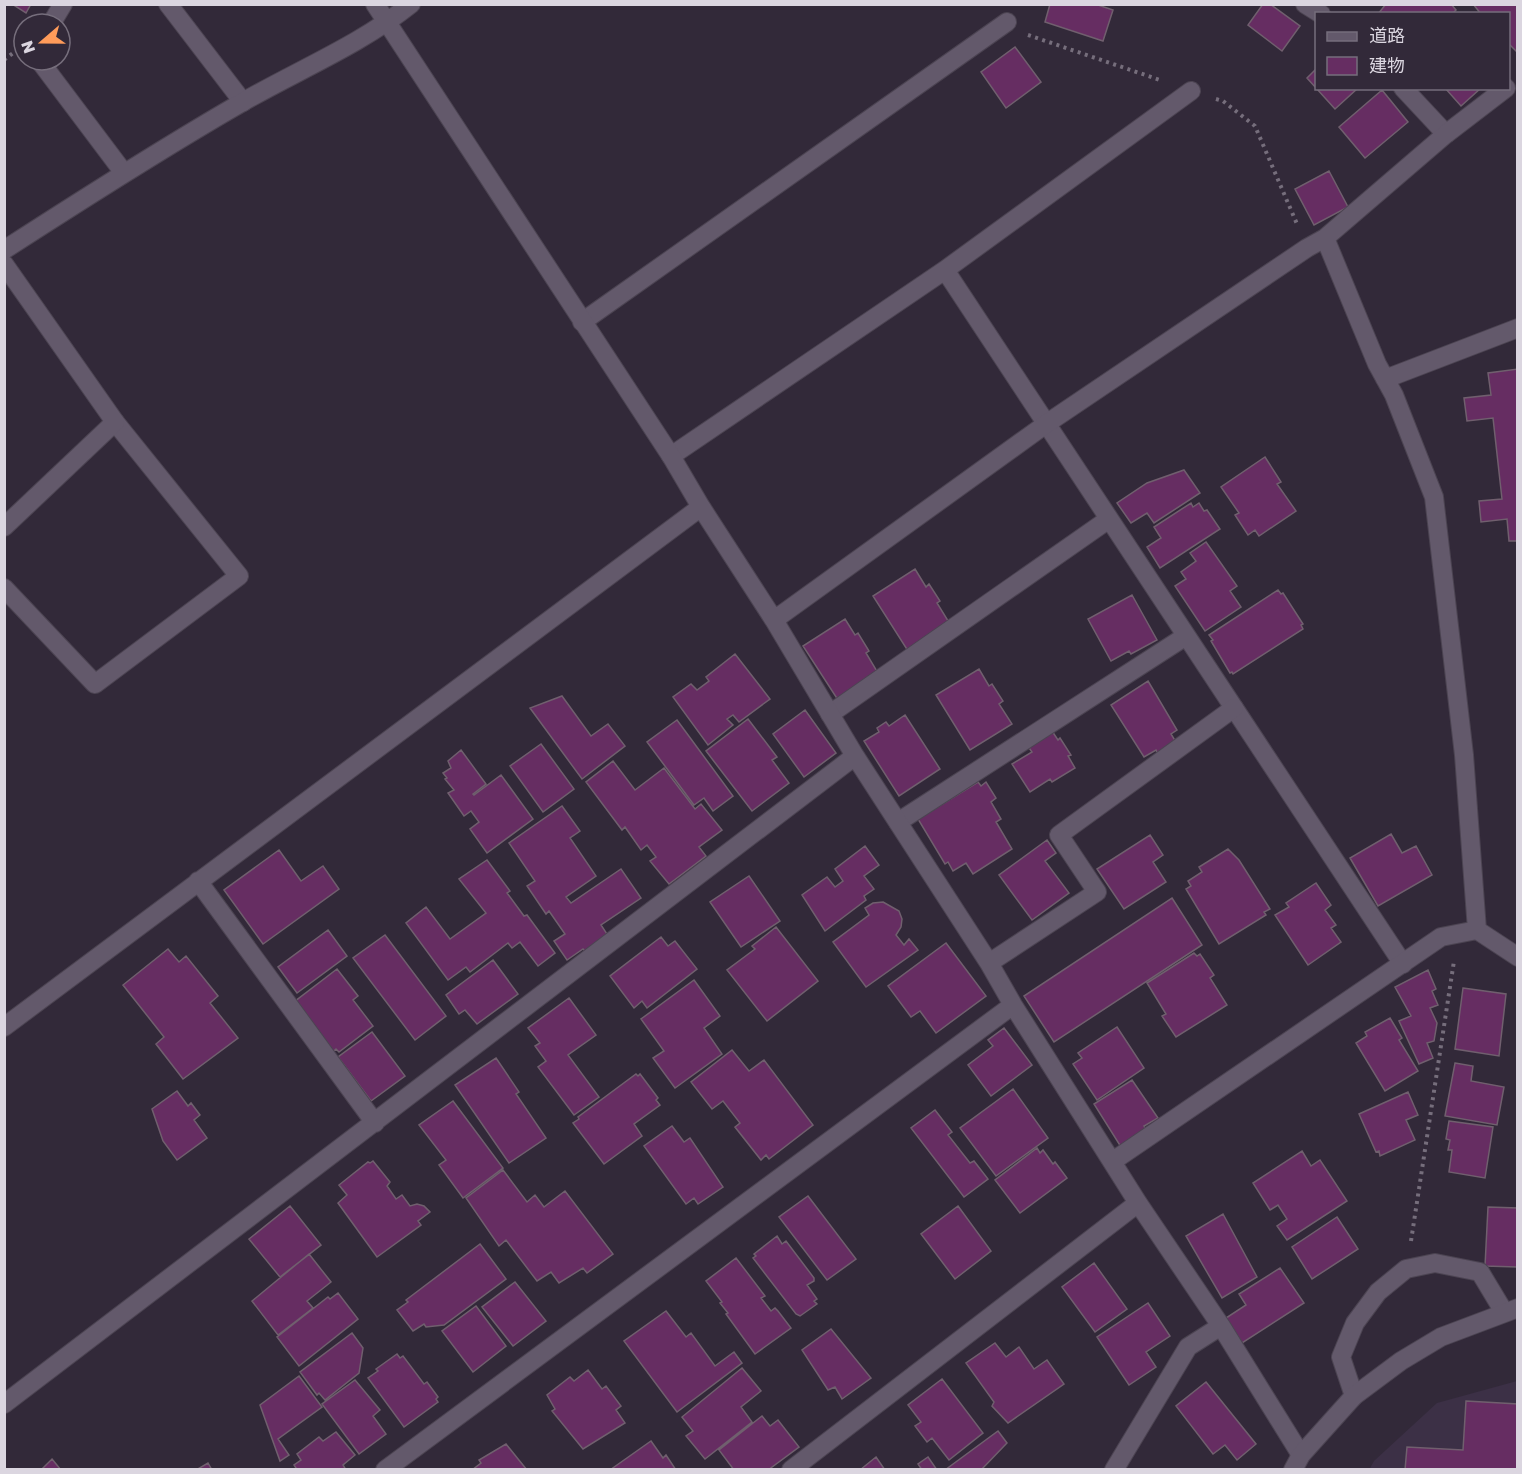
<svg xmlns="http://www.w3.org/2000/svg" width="1522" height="1474" font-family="'Golos Text','Noto Sans JP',sans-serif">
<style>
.built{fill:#3c3046}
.building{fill:#662d62;stroke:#705f6e;stroke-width:1.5}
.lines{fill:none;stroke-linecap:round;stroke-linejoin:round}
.service-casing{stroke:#4c4452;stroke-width:20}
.minor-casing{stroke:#4c4452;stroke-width:20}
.tertiary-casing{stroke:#4c4452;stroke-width:20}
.path{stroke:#766e7c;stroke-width:4;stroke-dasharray:3 4.5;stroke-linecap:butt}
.service{stroke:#63596b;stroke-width:18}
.minor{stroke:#63596b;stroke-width:18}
.tertiary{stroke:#63596b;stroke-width:18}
</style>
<rect width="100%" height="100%" fill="#322939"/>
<!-- built -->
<path class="built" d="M1517,1381V1469L1369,1470L1374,1461L1437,1403Z"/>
<!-- building -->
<path class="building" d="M12,4H31L26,13Z
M1050,4H1095L1113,10L1103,41L1045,22Z
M1263,4H1270L1300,26L1282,51L1248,25Z
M1386,4H1451L1456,10L1452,14H1378Z
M1473,4H1518V53L1508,43V14H1481Z
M1015,47L1041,82L1006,108L981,72Z
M1316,69V88H1358L1335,109L1307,78Z
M1445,88H1481L1461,106Z
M1382,90L1408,122L1365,158L1339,127Z
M1329,171L1348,207L1314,225L1295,189Z
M1518,369V541H1509L1507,519L1481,522L1479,501L1502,499L1493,418L1467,421L1464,398L1491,395L1488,373Z
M1265,457L1281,482L1277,484L1296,511L1259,536L1255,530L1248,535L1235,515L1239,513L1221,487Z
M1184,470L1200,493L1154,523L1147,513L1131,523L1117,503L1147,483Z
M1191,503L1193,507L1199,503L1204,511L1207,510L1220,529L1160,568L1147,547L1161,538L1154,527Z
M1206,542L1237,586L1230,591L1241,607L1205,631L1175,586L1186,579L1181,572L1196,561L1190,553Z
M915,569L926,587L929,584L940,601L937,603L950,624L908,651L873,596Z
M1278,590L1281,594L1283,593L1303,624L1301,625L1303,629L1233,674L1232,672L1230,673L1211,641L1213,640L1209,635Z
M1132,595L1157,640L1131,654L1129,651L1111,661L1088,619Z
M845,619L855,635L858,633L869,651L866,653L878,673L838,700L803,646Z
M735,654L770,699L739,722L733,715L727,719L733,725L708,745L673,697L691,684L697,690L709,681L706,677Z
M979,669L989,686L992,684L1003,701L999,704L1012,724L970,750L936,695Z
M1148,681L1177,730L1171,734L1176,742L1158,754L1156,750L1144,757L1111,705Z
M562,696L591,736L608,724L625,746L582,779L530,708Z
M805,710L836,753L804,777L773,734Z
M905,715L940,769L899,796L864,741L879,732L877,728L886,722L889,726Z
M748,719L777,757L772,760L789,783L752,811L706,751Z
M677,720L733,796L713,811L704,798L694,805L647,742Z
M1052,731L1058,740L1060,738L1071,755L1068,756L1075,768L1052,782L1050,779L1030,792L1012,764L1032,752L1027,745Z
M541,744L574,789L543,812L510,766Z
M461,750L486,784L473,794L474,795L501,775L533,819L487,853L470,829L479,822L471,811L464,816L448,793L454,790L445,779L447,778L443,773L451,768L448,761Z
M613,761L635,790L664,768L695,809L701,804L722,830L699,847L706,856L669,884L650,861L656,857L647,845L641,850L625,827L622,830L586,782Z
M978,782L981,786L986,782L996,798L991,802L1001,819L996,822L1012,849L973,874L966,863L953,871L948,862L945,864L918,819Z
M562,806L580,831L570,838L596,876L566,897L571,903L621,869L641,898L601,925L607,934L585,951L583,949L567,960L554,941L565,934L549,911L546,914L527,886L535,881L509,843Z
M1391,834L1402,853L1416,846L1432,875L1378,906L1350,858Z
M1150,835L1163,855L1153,862L1166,882L1124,909L1097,869Z
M1047,840L1056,853L1045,861L1069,893L1032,920L999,875Z
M865,846L879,865L864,876L874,889L864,896L866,900L825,931L802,895L827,877L835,887L843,881L835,869Z
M1228,849L1239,860L1270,909L1264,912L1266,915L1219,944L1186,889L1191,886L1188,881L1202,872L1199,867Z
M279,850L301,881L323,866L339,889L263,944L224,890Z
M487,860L510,891L507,893L524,916L527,915L555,953L538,966L520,942L512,948L508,943L470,972L466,967L448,980L406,923L426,907L450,939L486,913L459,879Z
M749,876L780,921L741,947L710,902Z
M1316,883L1331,905L1325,910L1336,925L1331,928L1341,942L1308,965L1275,915L1289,907L1286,903Z
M1172,898L1202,945L1054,1042L1024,996Z
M883,902L899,911L902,919L901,927L896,935L904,945L909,939L918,950L866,987L833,942L869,915L865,908L873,903Z
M776,927L818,981L767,1021L727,970L755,949L752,946Z
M328,930L347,956L297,993L278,967Z
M385,935L446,1016L415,1040L353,958Z
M661,937L668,946L675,941L697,969L647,1008L642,1001L634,1008L610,976Z
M946,943L986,996L936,1033L920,1011L911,1017L888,986Z
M168,949L179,962L186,956L218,996L210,1003L238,1038L183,1079L156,1044L164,1037L123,985Z
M1194,953L1197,956L1200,954L1214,975L1210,978L1227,1005L1176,1037L1162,1016L1166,1014L1147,983Z
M493,960L518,994L477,1024L465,1010L459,1014L446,995Z
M337,969L358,996L353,1000L373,1026L339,1052L336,1049L333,1052L294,1002Z
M1428,970L1436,989L1432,991L1438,1005L1430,1008L1437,1023L1434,1041L1427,1043L1433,1058L1419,1064L1399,1021L1411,1016L1395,987Z
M694,980L720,1016L704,1028L722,1054L675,1088L653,1058L664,1051L641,1019Z
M1463,988L1506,994L1499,1056L1455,1049Z
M569,998L596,1035L568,1055L599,1097L574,1115L538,1067L546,1061L535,1046L540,1043L528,1028Z
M1390,1018L1402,1038L1399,1040L1418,1071L1385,1091L1356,1043L1367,1036L1365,1032Z
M1117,1027L1144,1068L1097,1100L1073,1064L1082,1058L1078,1053Z
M1004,1028L1032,1065L991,1096L968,1065L993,1046L988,1040Z
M372,1032L405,1076L371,1101L338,1057Z
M732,1050L749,1071L764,1060L813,1125L769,1159L766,1155L761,1160L735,1127L740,1123L723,1101L712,1109L691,1082Z
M496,1058L519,1092L516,1094L546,1138L509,1163L455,1085Z
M1455,1063L1473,1066L1471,1081L1504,1087L1497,1125L1445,1116Z
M636,1074L638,1076L640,1074L658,1098L656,1100L660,1105L634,1124L642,1136L604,1164L573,1123L579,1119L578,1117Z
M1132,1080L1158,1118L1144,1126L1147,1131L1121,1147L1094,1104Z
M1013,1089L1048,1138L996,1176L960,1128Z
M177,1091L188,1106L191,1103L200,1115L194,1120L207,1138L177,1160L163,1141L152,1109Z
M1408,1092L1418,1115L1406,1120L1415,1140L1380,1156L1379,1151L1376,1152L1359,1114Z
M453,1101L503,1168L463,1198L439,1165L446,1160L419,1125Z
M935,1110L952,1132L948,1135L970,1163L974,1161L988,1179L964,1197L911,1128Z
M1449,1121L1493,1127L1485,1178L1449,1172L1452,1150H1448L1450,1140L1446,1139Z
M672,1126L684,1142L690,1138L723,1187L698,1204L694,1198L686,1204L644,1146Z
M1037,1148L1040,1153L1043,1150L1053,1164L1055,1162L1067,1178L1020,1213L995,1180Z
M1302,1151L1311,1166L1320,1160L1347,1201L1287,1240L1277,1226L1287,1219L1278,1205L1270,1210L1253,1183Z
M373,1161L390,1182L387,1186L396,1199L402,1195L410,1206L417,1204L424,1206L430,1212L418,1221L421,1225L377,1257L338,1203L347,1195L339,1185L368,1162L370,1163Z
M503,1170L527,1202L535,1195L544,1207L565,1191L613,1254L587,1273L583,1268L559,1283L551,1272L537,1281L506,1240L499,1246L466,1198Z
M808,1196L856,1259L827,1280L779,1217Z
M290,1206L321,1245L280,1277L249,1239Z
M958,1206L991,1251L955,1279L921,1234Z
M1488,1207L1518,1208L1517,1267L1485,1266Z
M1223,1214L1257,1277L1222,1298L1186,1236Z
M1337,1217L1358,1249L1312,1279L1292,1247Z
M777,1236L782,1244L786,1241L814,1278V1281L807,1285L817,1299L814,1301L817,1304L800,1316L796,1314L753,1258L756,1256L754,1254Z
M480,1244L506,1279L444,1325L426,1327L424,1324L413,1331L397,1310L408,1302L406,1300Z
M309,1254L331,1282L307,1301L313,1308L278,1335L252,1301Z
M736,1258L765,1296L761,1298L771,1311L775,1308L778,1311L791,1328L755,1354L726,1314L728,1313L720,1303L722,1302L706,1281Z
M1094,1263L1127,1309L1095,1332L1062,1287Z
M1280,1268L1304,1303L1242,1343L1226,1318L1246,1305L1239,1294Z
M515,1282L546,1321L513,1346L482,1307Z
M338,1293L358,1319L299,1366L277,1337L328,1297L330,1299Z
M1148,1303L1170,1336L1146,1352L1156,1367L1129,1385L1097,1337Z
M476,1306L506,1346L473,1372L442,1331Z
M666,1311L686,1337L691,1333L715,1366L734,1352L742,1363L677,1412L624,1341Z
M831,1329L871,1378L842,1399L835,1387L828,1390L802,1350Z
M352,1333L363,1348L359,1373L325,1400L319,1393L317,1395L300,1372Z
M995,1343L1006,1357L1019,1347L1034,1369L1047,1360L1064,1384L1008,1423L992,1406L994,1402L966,1363Z
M397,1354L400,1358L403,1356L424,1384L427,1382L438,1397L436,1399L438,1402L404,1427L368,1378L378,1371L376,1369Z
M742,1368L761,1391L741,1407L752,1422L705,1459L686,1436L693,1431L682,1417Z
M588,1370L602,1389L606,1386L621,1406L616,1410L625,1423L583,1449L552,1411L555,1409L547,1395L570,1377L574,1381Z
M299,1376L322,1407L278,1439L289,1455L280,1461L260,1405Z
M942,1379L983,1433L949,1460L932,1438L927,1442L915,1426L921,1422L908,1405Z
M355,1380L380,1410L373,1416L386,1434L359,1454L322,1404Z
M1206,1382L1256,1444L1237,1460L1225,1445L1213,1454L1176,1406Z
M1466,1401L1518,1404V1470H1405L1407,1447L1463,1450Z
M762,1416L770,1426L778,1420L799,1447L768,1470H734L719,1450Z
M998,1431L1007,1443L981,1470H945Z
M336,1432L355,1455L343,1465L346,1470H293L296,1468L294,1465L301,1460L297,1454L319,1437L323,1441Z
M651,1441L663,1458L666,1455L676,1470H610Z
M506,1444L527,1470H472L481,1463L479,1460Z
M876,1457L885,1470H860Z
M928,1457L937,1470H922L918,1464Z
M52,1459L61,1470H41Z
M208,1463L212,1470H196Z"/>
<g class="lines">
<!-- service casing -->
<g class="service-casing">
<path id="service" d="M168,4L243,102
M1305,4L1321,14
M1403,88L1446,134
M945,270L1403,964
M582,322L1007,22
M671,456L945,270L1191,91
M4,588L95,684L239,576L115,422
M830,714L1109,519
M898,822L1186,636"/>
</g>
<!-- minor casing -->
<g class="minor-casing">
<path id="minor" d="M375,4L671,456L701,507L774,620L855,756L989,963L1013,1005L1138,1203L1221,1326L1301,1455
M51,24L63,4
M39,60L124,173
M1325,238L1377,364L1394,395L1434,497L1464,755L1477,930
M4,250C83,199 161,149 241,103C298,70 360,45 411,4
M4,264L115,422L4,527
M1385,379L1518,328
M774,620L1046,424L1307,248L1325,238L1446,134L1506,88
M198,881L375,1123
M989,963L1097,892L1059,835L1234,708
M4,1027L701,507
M1113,1161L1441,937L1477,930L1518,957
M1354,1396L1341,1357L1355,1323L1378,1292L1406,1269L1435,1263L1480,1272L1504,1312
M4,1404L855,756
M385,1470L1013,1005
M791,1470L1138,1203
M1114,1470L1188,1347L1221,1326"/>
</g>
<!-- tertiary casing -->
<g class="tertiary-casing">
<path id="tertiary" d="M1293,1470L1301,1455L1354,1396L1401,1361L1441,1337L1518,1308"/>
</g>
<!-- path -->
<path class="path" d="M1028,35L1160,80
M4,60L13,53
M1216,99L1223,101L1255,126L1297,224
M1411,1241L1454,961"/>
<!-- service -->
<use href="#service" class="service"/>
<!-- minor -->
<use href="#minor" class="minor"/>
<!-- tertiary -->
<use href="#tertiary" class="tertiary"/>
</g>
<!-- border -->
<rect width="1522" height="1474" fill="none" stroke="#dbd6e0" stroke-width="12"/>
<!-- legend -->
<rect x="1315" y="12" width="195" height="78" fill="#322939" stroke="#766e7c" stroke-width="1.5"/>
<rect x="1327" y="32" width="30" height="9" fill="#63596b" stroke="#766e7c" stroke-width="1.5"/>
<text x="1369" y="42" font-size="18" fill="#dbd6e0">道路</text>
<rect x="1327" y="57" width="30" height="18" fill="#662d62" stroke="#766e7c" stroke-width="1.5"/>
<text x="1369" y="72" font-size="18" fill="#dbd6e0">建物</text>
<!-- north arrow -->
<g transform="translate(42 42) rotate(250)"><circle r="28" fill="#322939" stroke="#766e7c" stroke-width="1.5"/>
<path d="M0-4.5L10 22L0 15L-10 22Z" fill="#ff9b5a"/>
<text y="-9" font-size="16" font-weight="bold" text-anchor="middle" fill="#dbd6e0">N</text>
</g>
</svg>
